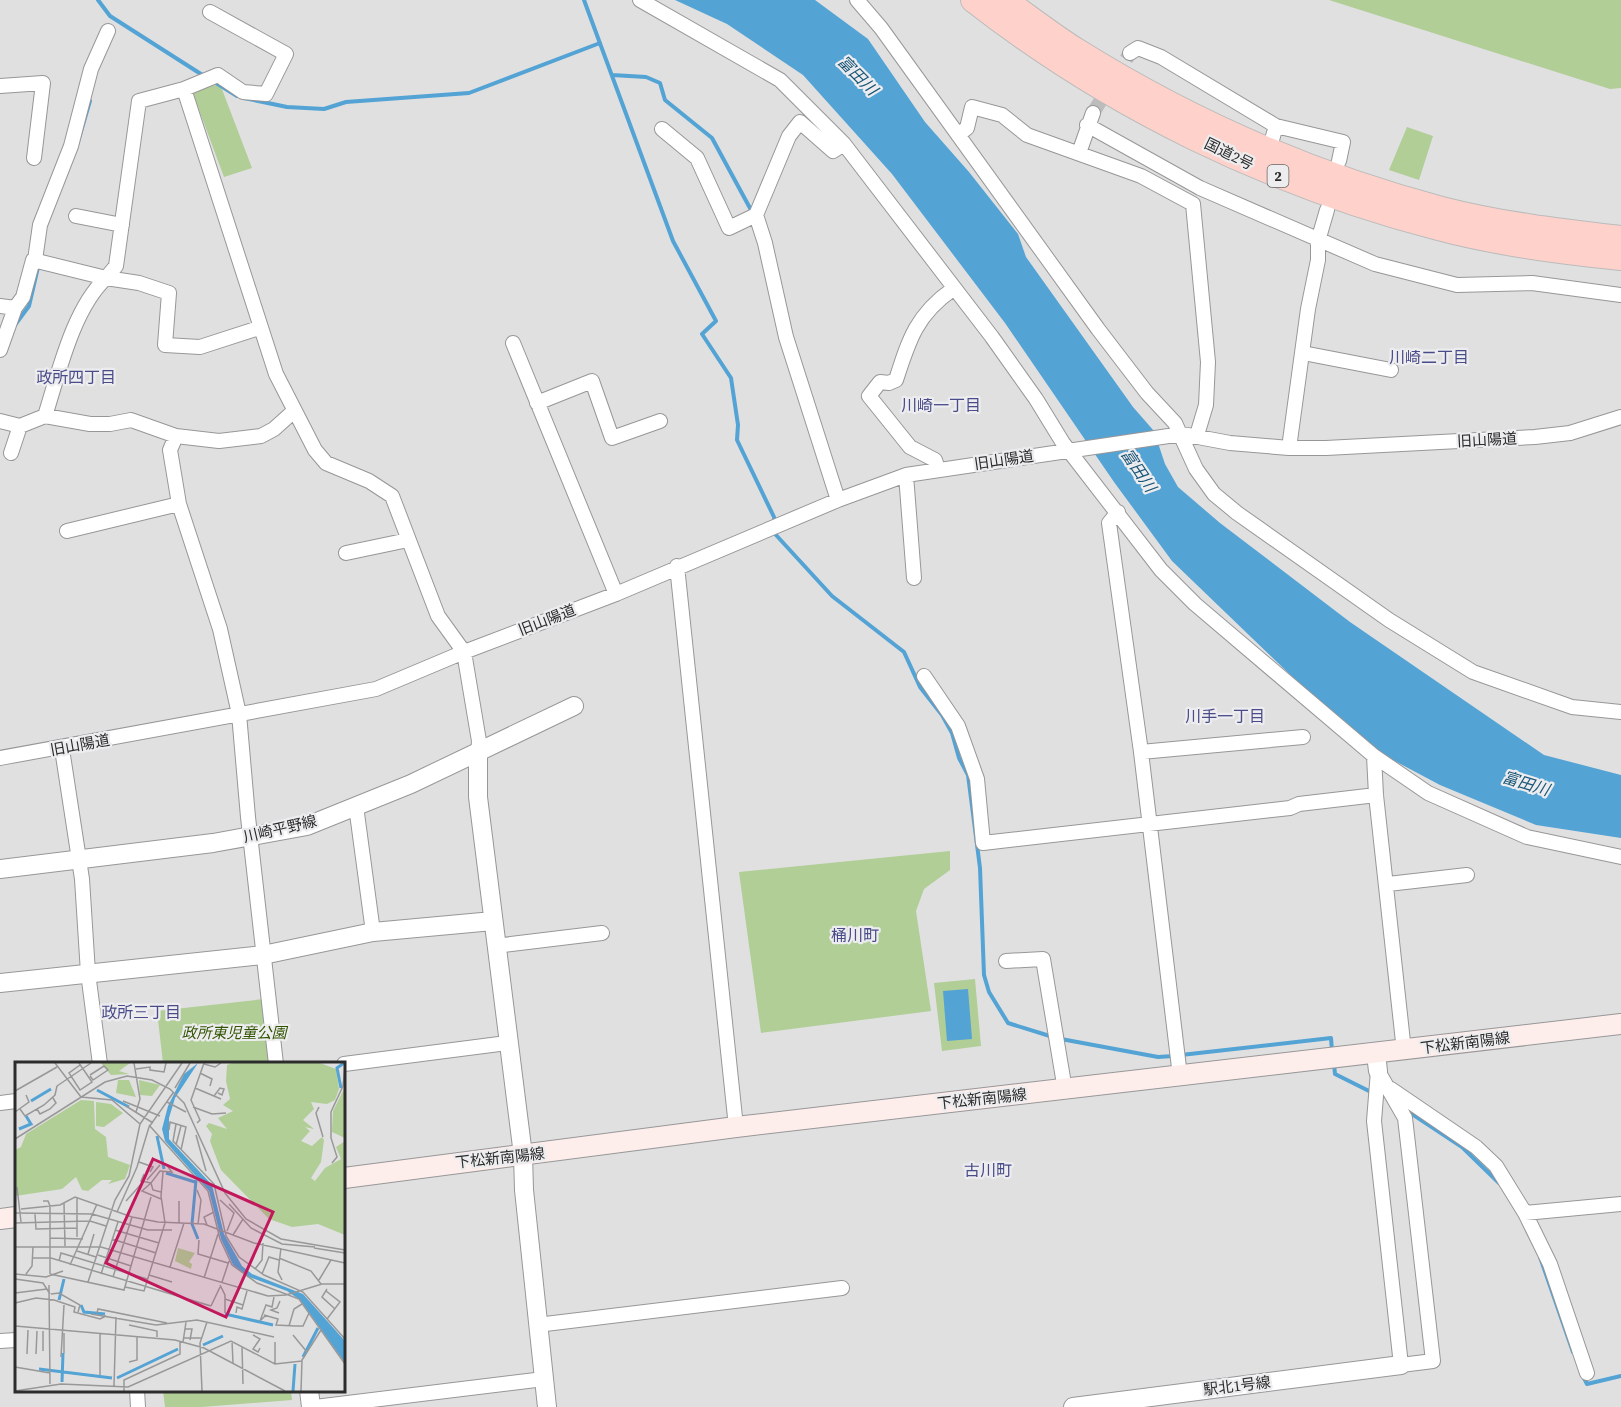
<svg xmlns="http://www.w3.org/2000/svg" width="1621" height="1407" font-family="'Source Serif 4','Noto Sans JP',serif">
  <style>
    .green { fill: #b0ce96 }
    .water { fill: #53a3d5 }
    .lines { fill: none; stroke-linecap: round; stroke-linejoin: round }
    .stream { stroke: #53a3d5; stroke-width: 4 }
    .minor-tunnel { stroke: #bcbcbd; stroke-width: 14; stroke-dasharray: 14 7; stroke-linecap: butt }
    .minor-casing { stroke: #979799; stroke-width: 16 }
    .tertiary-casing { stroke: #979799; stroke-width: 20 }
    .secondary-casing { stroke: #979799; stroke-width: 22 }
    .trunk-casing { stroke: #bbb; stroke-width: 26 }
    .minor { stroke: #fff; stroke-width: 14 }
    .tertiary { stroke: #fff; stroke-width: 18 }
    .secondary { stroke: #feeeeb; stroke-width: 20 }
    .trunk { stroke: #fed2ca; stroke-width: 24 }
    .labels { text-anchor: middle; stroke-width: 4.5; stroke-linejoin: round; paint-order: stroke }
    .shield { fill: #ededef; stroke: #666; stroke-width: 1.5 }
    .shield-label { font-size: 14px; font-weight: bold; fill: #2c2c2c }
    .street-label { font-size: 15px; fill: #2c2c2c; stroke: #ededef }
    .park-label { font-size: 15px; font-style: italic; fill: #325400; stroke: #ededef }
    .water-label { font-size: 16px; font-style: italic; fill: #195577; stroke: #ededef }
    .neighbourhood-label { font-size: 16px; fill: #4a4c89; stroke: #ededef }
    .inset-river { fill: none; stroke: #53a3d5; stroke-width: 3 }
    .inset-road { fill: none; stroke: #989899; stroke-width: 1.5 }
    .view { fill: #c2185b; fill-opacity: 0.15; stroke: #c2185b; stroke-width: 3 }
    .inset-edge { fill: none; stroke: #2c2c2c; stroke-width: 3 }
  </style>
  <rect width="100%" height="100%" fill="#e0e0e1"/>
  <path class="green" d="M1329 0H1621V88L1610 89Z
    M220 84 252 168 224 177 192 91Z
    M1407 127 1433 136 1419 180 1389 170Z
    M950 851V870L924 889 916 911 931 1011 761 1033 739 872Z
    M975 979 981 1046 942 1051 934 983Z
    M264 999 272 1063H163L157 1011Z
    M163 1391H291L292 1400 202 1407H165Z"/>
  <path class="water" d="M675 0H815L868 39 925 122 969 172 1018 234 1026 257 1133 407 1154 431 1165 464 1178 487 1220 523 1350 622 1544 755 1621 775V838L1536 825 1440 785 1361 743 1172 561 1114 482 1005 323 892 174 803 75 727 24Z
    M968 989 972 1039 947 1041 943 991Z"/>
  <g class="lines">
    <path class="stream" d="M98 0 110 16 204 76
      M584 0 673 241 716 321 702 334 731 378 738 425 737 440 774 517 776 535 832 596 904 652 920 687 942 715 952 733 959 758 968 775 980 868 984 975 989 992 1008 1023 1053 1037
      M612 75 646 77 660 83 665 100 712 138 751 210
      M213 81 237 96
      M244 98 287 107 324 109 346 102 469 93 600 43
      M77 145 90 101
      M15 325 29 306 39 263
      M1061 1039 1158 1057 1174 1056
      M1181 1055 1331 1038 1332 1051
      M1334 1064 1335 1074 1373 1093
      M1406 1110 1462 1147 1499 1183
      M1540 1257 1573 1352
      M1583 1376 1587 1384 1621 1376"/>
    <path class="minor-tunnel" d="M1093 113 1130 53"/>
    <g class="minor-casing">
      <path id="minor" d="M640 0 780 80 844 144 992 337 1036 399 1063 443 1161 570 1195 604 1374 756 1428 793 1527 837 1621 857
        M857 0 881 28 1098 329 1147 393 1175 423 1196 469 1214 494 1237 513 1389 620 1473 672 1572 707 1621 712
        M1130 53 1138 48 1161 57 1276 126
        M0 86 43 83 34 158
        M184 89 276 374 315 450 326 463 369 481 392 496 438 616 464 652 479 741 478 753
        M1087 125 1200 188 1375 264 1457 285 1532 283 1621 295
        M662 129 697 158 729 228 756 215
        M958 135 967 128 972 107 1002 115 1027 135 1141 176 1193 204 1208 362 1206 405 1197 435
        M1269 150 1276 126 1343 142 1339 161
        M1079 153 1093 113
        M76 216 122 225
        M35 260 40 225 71 146 91 69 108 31
        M0 306 15 308 23 297 33 260 106 278 116 266 139 101 184 89 218 75 243 92 266 94 286 54 210 12
        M259 328 200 347 165 345 169 293 139 283 106 278C73 309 59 372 45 416L90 424H110L131 420 176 436 219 441 261 436 274 429 294 411
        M513 343 616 594
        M0 350 15 308
        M1303 353 1391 370
        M537 403 592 381 612 438 660 421
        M0 421 20 426 45 416
        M176 436 170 450 179 504 220 629 239 714 248 817 276 1064
        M1289 448 1308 309 1318 260V241L1327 210
        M11 453 20 426
        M938 469 935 460 910 447 869 396 880 382 889 383 896 380C909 339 917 314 953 289
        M906 475 914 578
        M838 500 786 337 765 243 756 215 789 136 800 122 833 151 844 144
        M1118 512 1109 523 1141 752 1180 1076
        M67 531 179 504
        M346 553 408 540
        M677 566 736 1127
        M924 676 958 726 977 779 983 843 1290 808 1299 804 1376 795
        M62 749 82 879 88 973 100 1064
        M1141 752 1303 737
        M1374 756 1376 795 1404 1051
        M0 758 376 689 464 652 616 594 838 500 906 475 1182 434 1230 443 1289 448H1326L1535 437 1570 433 1621 417
        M356 806 373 932
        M1388 884 1467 875
        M495 946 602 933
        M1006 961 1043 959 1065 1090
        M344 1064 507 1043
        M1378 1071 1405 1118 1433 1361 1401 1365 1374 1121Z
        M1391 1089 1476 1147 1496 1166 1525 1213 1550 1264 1587 1373
        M0 1103 16 1101
        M1525 1213 1621 1204
        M537 1325 842 1288
        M0 1341 16 1340
        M137 1390 138 1407
        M315 1407 544 1379"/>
    </g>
    <g class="tertiary-casing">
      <path id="tertiary" d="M478 753V797L523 1155 524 1190 547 1407
        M0 869 213 843 307 826 411 784 574 706
        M0 983 263 955 373 932 493 921
        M1376 1054 1378 1071
        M309 1390 311 1407
        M1073 1407 1401 1365"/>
    </g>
    <g class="secondary-casing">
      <path id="secondary" d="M344 1178 736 1127 1621 1024
        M0 1219 16 1217"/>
    </g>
    <g class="trunk-casing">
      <path id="trunk" d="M973 0C1110 107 1269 184 1438 228 1497 244 1560 252 1621 258
        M1005 0C1029 17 1052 35 1076 50 1188 120 1313 175 1442 209 1500 224 1561 231 1621 238"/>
    </g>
    <use href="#minor" class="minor"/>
    <use href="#tertiary" class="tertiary"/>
    <use href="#secondary" class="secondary"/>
    <use href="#trunk" class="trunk"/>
  </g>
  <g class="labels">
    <rect class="shield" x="1267.5" y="165" width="21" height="22" rx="4.5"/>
    <g class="shield-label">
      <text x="1278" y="181">2</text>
    </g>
    <g class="street-label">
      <text transform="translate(1229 154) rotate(26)" y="5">国道2号</text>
      <text transform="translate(1487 440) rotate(-3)" y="5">旧山陽道</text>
      <text transform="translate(1004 460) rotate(-8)" y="5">旧山陽道</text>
      <text transform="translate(547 620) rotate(-21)" y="5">旧山陽道</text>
      <text transform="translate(80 745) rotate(-10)" y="5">旧山陽道</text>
      <text transform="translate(280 829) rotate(-13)" y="5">川崎平野線</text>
      <text transform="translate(1465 1043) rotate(-7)" y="5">下松新南陽線</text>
      <text transform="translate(982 1099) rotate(-6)" y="5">下松新南陽線</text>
      <text transform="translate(500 1158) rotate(-6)" y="5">下松新南陽線</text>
      <text transform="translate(1237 1386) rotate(-7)" y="5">駅北1号線</text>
    </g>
    <g class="park-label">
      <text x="234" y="1038">政所東児童公園</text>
    </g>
    <g class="water-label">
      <text transform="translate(858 75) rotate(45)" y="6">富田川</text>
      <text transform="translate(1139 470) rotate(56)" y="6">富田川</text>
      <text transform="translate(1526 783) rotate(17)" y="6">富田川</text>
    </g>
    <g class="neighbourhood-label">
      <text x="1429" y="363">川崎二丁目</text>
      <text x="76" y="383">政所四丁目</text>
      <text x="941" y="411">川崎一丁目</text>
      <text x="1225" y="722">川手一丁目</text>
      <text x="855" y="941">桶川町</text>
      <text x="141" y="1018">政所三丁目</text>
      <text x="988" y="1176">古川町</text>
    </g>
  </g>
  <g transform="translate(15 1062)">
    <rect width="330" height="330" fill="#e0e0e1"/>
    <path d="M86 1H115L104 9 114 12 96 13ZM217 1H305L321 7 324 27 320 38 312 42 296 40 299 47 288 58 299 67 290 65 295 69 286 79 297 84 307 75 309 78 306 100 296 116 300 119 310 106 326 97 321 85 330 79V173L303 162 277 165 254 157 206 108 195 79 197 72 191 64 194 61 212 67 203 56 218 49 208 43 215 37 211 19 212 3ZM103 18H114L121 35 101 31ZM124 18 145 23 137 34 125 33ZM330 25V76L317 70 318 49ZM66 38 79 39 80 67 91 75 93 95 115 103 110 117 93 122 97 118H87L73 129 67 128 61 115 47 127 0 134V88L6 85 11 72ZM81 40 96 42 108 51 89 65 81 64ZM163 186 180 191 174 200 177 202 176 207 160 199Z" fill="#b0ce96"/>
    <path d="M183 1 160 36 154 56V77L197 123 209 172 227 204 237 212 288 232 330 279V301L285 238 272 229 234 215 218 203 206 177 194 129 150 79 147 67 153 44 169 12Z" fill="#53a3d5"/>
    <path class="inset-river" d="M326 26 322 6 329 1M82 28 114 45M16 39 36 27M4 67 16 62 11 54M142 74 149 107M151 111 180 120M181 118 177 162 183 177M44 238 49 217M66 243 69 250 90 252M210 252 258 263M188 283 208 274M288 295 303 266M24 307 97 316M102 316 163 287M47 320 48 291M278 329 280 302"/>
    <path class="inset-road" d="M40 1 66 35M64 1 77 20 65 28 54 11 65 3M119 1 125 37 121 50M189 2 200 5 206 1M121 7 135 5V8L149 10 151 1M185 11 197 17 195 24M75 13 89 4 93 8 78 18 75 14M42 24 76 1M160 26 175 1M180 26 206 37M0 29 42 5M199 34 205 26 209 27 207 33 203 31M66 35 97 38 125 62M108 39 145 54M152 40 171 50M111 44 138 61M178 45 197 52 211 51M304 45 301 51 308 75M5 47 10 54 29 43 40 33 42 24M22 47 25 52 35 47 41 41 38 36M0 50 14 40 11 33M182 61 185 58 176 38 189 1M161 62 158 79 199 122 211 174 224 195 249 213 288 230 330 277M134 63 193 129 205 177 217 203 242 221 284 237 330 302M154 68 155 60 171 65 166 88M181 73 191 109M0 77 90 20 112 14 137 18 155 27 169 41 210 131 231 157 266 177 330 188M161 83 166 64M124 100 138 105 135 110M317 101 322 95 316 76V50L328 24 330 5M129 112 126 119 136 121 145 109 157 110 153 105M132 118 145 103M2 125 6 160M182 128 186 138 183 162M146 137 127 129 136 121 138 128 146 130M205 138 219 151 212 169M28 139H33L35 144V212M111 139 128 120M49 141 50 184M214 142 236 166 267 182 300 185M6 147 45 143 60 135 117 155 143 160 189 162 239 181 330 201M102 150 122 105 134 65 158 31M0 151 77 152 133 168H157M20 152 21 167 62 166M0 161 75 159 91 164M164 161V139M192 163 189 155 199 150M100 168 144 181M218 173 228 157M62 175V136M35 176 68 177M97 177 141 191M184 178 183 192 213 201M0 185H86L253 234 271 233 307 222H330M266 186 263 210 267 218M299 186 330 191M62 189 81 195M73 192 79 172M83 193 116 204M17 196H36L196 244M264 196 296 209 306 222M44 199 46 191 132 217M55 203 82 142M155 205 169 161M240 207 247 198 248 181M0 212 31 215 48 209M11 212 17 204 18 185M35 212 109 228 136 135M86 212 103 160M247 212 254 195 264 198M134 213 157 220M98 215 117 155M189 216 203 172M0 217 28 221 35 232M304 218 316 198M73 220 100 138 114 114 125 62 167 1M207 220 214 199M34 223 35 322M205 223 210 233V251M110 225 129 229 150 161 146 134 148 110M312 227 307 235 320 247M311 229 325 240 312 257M0 231 32 227M36 232 44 231 65 243 63 250M210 237 228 243M0 241 21 236 39 238 60 245 59 250 85 257 91 254M196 244 205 225M82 251 83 247 152 261M221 251 222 245 227 247 232 229M264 251 256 248 262 246 265 239M76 252 141 263 182 258 259 275M249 253 263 257 261 263 280 264H288L294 251M251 253 245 259 251 243 257 245 259 235M114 263 142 269V275M0 264 160 278 189 286 270 329M274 264 279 247 287 242M170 267H177L175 278M238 273 245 277 238 287 243 290 245 286M278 273 292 290M168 276H187M217 279 218 301M168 280 171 260M227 285 228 322M28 289V269M49 291V271M12 292 13 268M21 292 22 269M46 295 49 243M114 300 122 298V275M260 302V280M0 305 35 311M85 313V272M99 324 101 255M0 329 46 322 113 325 216 279 260 302 287 299M109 329V318L165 292V279M187 329 185 281 192 260M286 329 287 298 306 268"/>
    <path class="view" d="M138 97 258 150 211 255 91 201Z"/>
    <rect width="330" height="330" class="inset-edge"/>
  </g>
</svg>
